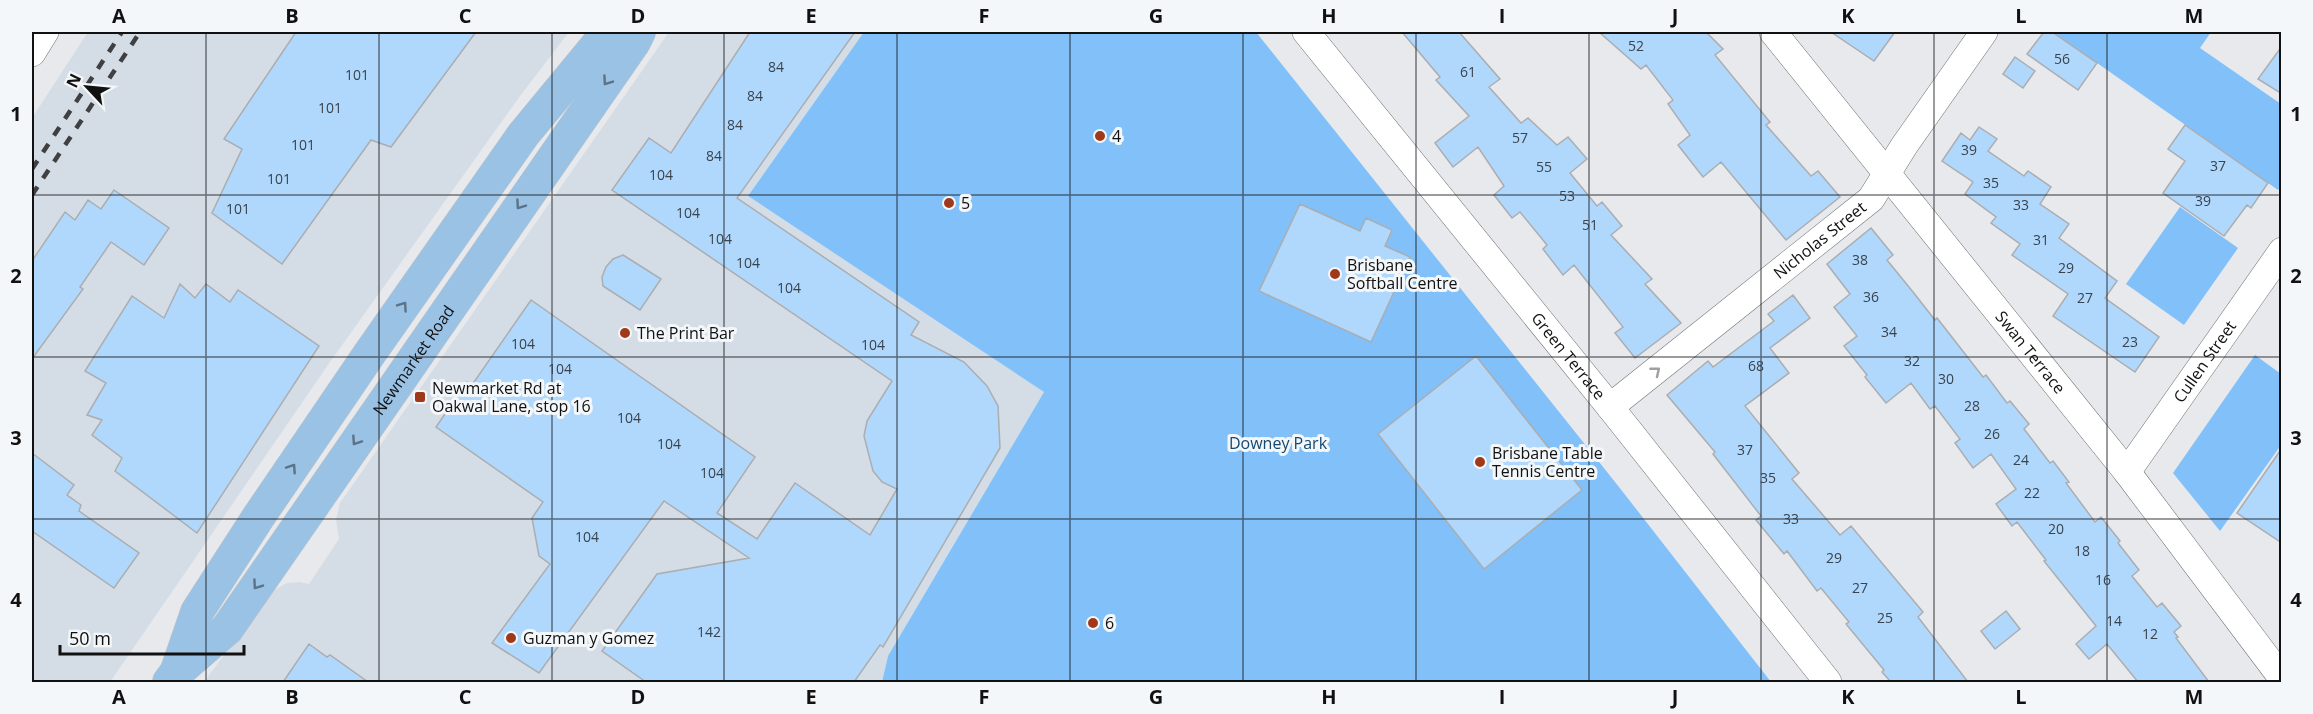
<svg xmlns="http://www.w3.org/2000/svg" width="2313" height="714" font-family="'Open Sans',sans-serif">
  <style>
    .built { fill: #d4dde5 }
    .green { fill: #81c0f8 }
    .building { fill: #b0d8fd; stroke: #abadb0; stroke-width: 1.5 }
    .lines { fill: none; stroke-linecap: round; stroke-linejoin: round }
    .minor-casing { stroke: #707274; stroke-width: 28 }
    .major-casing { stroke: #c6c6c6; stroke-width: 34 }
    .minor { stroke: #fff; stroke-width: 27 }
    .major { stroke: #9ac2e5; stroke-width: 33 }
    .rail { stroke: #404042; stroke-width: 4.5; stroke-dasharray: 10 10; stroke-linecap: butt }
    .oneway { stroke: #5c7286 }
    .oneway2 { stroke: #a0a0a0 }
    .grid { fill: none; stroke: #111112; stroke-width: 1.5; stroke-opacity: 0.55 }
    .poi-dot { fill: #a0391a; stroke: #f4f7f9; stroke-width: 2 }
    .labels { text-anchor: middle; stroke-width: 6; stroke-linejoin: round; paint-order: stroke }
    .number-label { font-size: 14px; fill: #39434d }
    .poi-label { font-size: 16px; fill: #111112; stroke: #f4f7f9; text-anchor: start }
    .street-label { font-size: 16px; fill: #111112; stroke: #f4f7f9 }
    .park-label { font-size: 16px; fill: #16486f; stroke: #f4f7f9 }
    .neatline { fill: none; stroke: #111112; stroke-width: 2 }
    .grid-label { font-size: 20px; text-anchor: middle; font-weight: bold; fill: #111112 }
  </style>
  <rect width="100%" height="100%" fill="#e7e9ec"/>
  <path class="built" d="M88 32H569L520 96 330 362 110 682H32V118Z
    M669 32H864L748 196 1044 392 888 656 882 682H204L271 592 287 583 300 582 309 584 339 539 336 520 340 503Z"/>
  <path class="green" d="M864 32H1256L1619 487 1771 682H882L888 656 1044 392 748 196Z
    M2053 32H2211L2200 48 2281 104V186L2278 190Z
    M2180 207 2238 248 2184 325 2126 284Z
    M2255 355 2281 374V445L2220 531 2173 473Z"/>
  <path class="building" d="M296 32H476L391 147 371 140 282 264 212 213 242 149 224 139Z
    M750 32H855L737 198 919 322 911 335 964 362 987 386 998 406 1000 448 883 647 880 645 854 682H646L602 651 657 574 749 558 664 501 539 673 492 643 550 564 539 556 532 518 543 502 436 427 467 382 472 385 531 300 755 457 717 513 757 539 795 483 870 535 897 489 882 482 873 471 864 436 867 421 892 381 612 190 649 138 671 153Z
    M1402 32H1459L1500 79 1489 87 1521 123 1528 118 1557 145 1568 137 1587 159 1570 173 1597 206 1602 202 1622 226 1611 235 1652 279 1645 284 1681 323 1635 358 1615 333 1623 327 1574 265 1563 275 1543 249 1547 245 1520 212 1512 218 1494 195 1504 186 1478 147 1453 167 1435 143 1469 116 1436 80 1440 77Z
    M1599 32H1706L1723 49 1715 55 1770 122 1766 125 1811 176 1818 171 1840 197 1786 240 1721 162 1703 177 1678 145 1690 135 1668 104 1673 100 1646 65 1641 69Z
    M1831 32H1895L1874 61Z
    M2044 32H2052L2097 63 2078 90 2027 54Z
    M2282 46V94L2258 79Z
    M2015 57 2035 71 2023 88 2003 74Z
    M2185 125 2268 183 2251 208 2247 205 2224 236 2163 193 2185 161 2168 149Z
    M1979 127 1997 139 1988 151 2024 176 2028 171 2051 187 2040 204 2069 224 2059 238 2117 281 2105 298 2159 337 2135 372 2053 316 2068 294 2012 255 2020 244 1991 223 1996 217 1965 194 1973 182 1942 161 1961 133 1970 140Z
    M114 190 169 228 144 265 111 242 80 287 83 289 32 359V261L65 212 75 220 88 200 101 209Z
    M1300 204 1360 231 1366 218 1392 230 1385 246 1410 257 1371 342 1259 291Z
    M1871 228 1893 255 1887 260 1913 292 1935 320 1937 318 1983 377 1986 375 2007 403 2010 401 2029 424 2024 429 2050 463 2053 461 2069 482 2066 483 2095 522 2101 517 2120 541 2118 543 2139 570 2132 576 2157 607 2162 603 2181 626 2174 632 2178 637 2176 638 2209 682H2138L2107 644 2089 659 2076 644 2096 626 2044 561 2046 560 2017 522 2012 526 1996 504 2016 489 1991 454 1973 468 1955 443 1960 439 1935 406 1930 409 1911 383 1886 403 1865 377 1867 375 1844 346 1857 336 1834 307 1850 294 1827 264Z
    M623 255 661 279 640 310 603 286 602 277 606 267 613 259Z
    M180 284 195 298 206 284 230 302 238 290 319 346 197 533 115 471 122 458 92 435 102 420 87 415 106 383 85 371 132 296 164 318Z
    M1793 295 1810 318 1770 348 1789 373 1745 406 1799 473 1792 479 1840 535 1851 526 1923 612 1918 617 1968 682H1891L1882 672 1884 670 1846 624 1849 622 1821 588 1817 591 1787 551 1784 554 1756 520 1761 516 1713 454 1715 452 1667 395 1708 361 1713 367 1774 321 1768 314Z
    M1476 356 1582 490 1484 569 1378 434Z
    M2282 448V543L2237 513Z
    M32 453 74 485 67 495 81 505 79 511 139 553 114 588 32 531Z
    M2006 611 2020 629 1995 649 1981 631Z
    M309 644 327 657 330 655 368 682H283Z"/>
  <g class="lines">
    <g class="minor-casing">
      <g id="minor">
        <path id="s1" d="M1306 32 1610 407 1828 682"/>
        <path id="s2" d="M1773 32 2127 472 2282 678"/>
        <path d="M32 53 45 32"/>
        <path id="s3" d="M1610 407 1871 199 1904 146 1984 32"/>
        <path id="s4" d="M2127 472 2282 251"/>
      </g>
    </g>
    <g class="major-casing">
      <g id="major">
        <path d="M176 673 197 612 259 516 370 353 523 135 608 32"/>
        <path id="s5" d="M169 682 175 674 227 629 634 42 639 32"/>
      </g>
    </g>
    <use href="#minor" class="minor"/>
    <use href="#major" class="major"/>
    <path class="rail" d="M32 169 122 32
      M32 195 140 32"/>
  </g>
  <defs><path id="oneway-chevron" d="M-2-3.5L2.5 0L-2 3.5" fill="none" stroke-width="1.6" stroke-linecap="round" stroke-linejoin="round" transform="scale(1.5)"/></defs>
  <g class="oneway">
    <use href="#oneway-chevron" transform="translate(607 81) rotate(125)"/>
    <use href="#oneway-chevron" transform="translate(520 205) rotate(125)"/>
    <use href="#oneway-chevron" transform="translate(403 306) rotate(-55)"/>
    <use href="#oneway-chevron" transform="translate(356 441) rotate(124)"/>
    <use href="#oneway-chevron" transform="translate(292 468) rotate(-56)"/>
    <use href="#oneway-chevron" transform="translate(257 585) rotate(125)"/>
  </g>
  <use class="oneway2" href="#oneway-chevron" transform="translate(1656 371) rotate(-39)"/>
  <path class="grid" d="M206 32V682M379 32V682M552 32V682M724 32V682M897 32V682M1070 32V682M1243 32V682M1416 32V682M1589 32V682M1761 32V682M1934 32V682M2107 32V682M32 195H2282M32 357H2282M32 519H2282"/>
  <g class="poi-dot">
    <circle cx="1100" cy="136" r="6"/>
    <circle cx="949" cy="203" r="6"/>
    <circle cx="1335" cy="274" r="6"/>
    <circle cx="625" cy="333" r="6"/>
    <rect x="414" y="391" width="12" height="12" rx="3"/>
    <circle cx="1480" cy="462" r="6"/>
    <circle cx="1093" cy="623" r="6"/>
    <circle cx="511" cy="638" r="6"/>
  </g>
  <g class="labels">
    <g class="number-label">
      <text x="1636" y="51">52</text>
      <text x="2062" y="64">56</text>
      <text x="776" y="72">84</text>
      <text x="1468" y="77">61</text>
      <text x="357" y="80">101</text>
      <text x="755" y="101">84</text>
      <text x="330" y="113">101</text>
      <text x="735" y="130">84</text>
      <text x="1520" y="143">57</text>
      <text x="303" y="150">101</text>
      <text x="1969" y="155">39</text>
      <text x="714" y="161">84</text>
      <text x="2218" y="171">37</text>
      <text x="1544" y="172">55</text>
      <text x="661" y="180">104</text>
      <text x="279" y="184">101</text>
      <text x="1991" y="188">35</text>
      <text x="1567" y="201">53</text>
      <text x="2203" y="206">39</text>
      <text x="2021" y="210">33</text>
      <text x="238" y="214">101</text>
      <text x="688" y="218">104</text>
      <text x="1590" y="230">51</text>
      <text x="720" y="244">104</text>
      <text x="2041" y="245">31</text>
      <text x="1860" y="265">38</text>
      <text x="748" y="268">104</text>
      <text x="2066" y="273">29</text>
      <text x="789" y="293">104</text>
      <text x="1871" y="302">36</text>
      <text x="2085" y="303">27</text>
      <text x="1889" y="337">34</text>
      <text x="2130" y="347">23</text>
      <text x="523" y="349">104</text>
      <text x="873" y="350">104</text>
      <text x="1912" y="366">32</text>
      <text x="1756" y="371">68</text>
      <text x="560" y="374">104</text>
      <text x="1946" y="384">30</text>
      <text x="1972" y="411">28</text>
      <text x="629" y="423">104</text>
      <text x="1992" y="439">26</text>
      <text x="669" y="449">104</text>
      <text x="1745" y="455">37</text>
      <text x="2021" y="465">24</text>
      <text x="712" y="478">104</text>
      <text x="1768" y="483">35</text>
      <text x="2032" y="498">22</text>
      <text x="1791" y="524">33</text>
      <text x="2056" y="534">20</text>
      <text x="587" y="542">104</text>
      <text x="2082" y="556">18</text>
      <text x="1834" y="563">29</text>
      <text x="2103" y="585">16</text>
      <text x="1860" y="593">27</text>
      <text x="1885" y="623">25</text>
      <text x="2114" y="626">14</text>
      <text x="709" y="637">142</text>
      <text x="2150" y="639">12</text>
    </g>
    <g class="poi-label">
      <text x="1112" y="142">4</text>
      <text x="961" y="209">5</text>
      <text x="1347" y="271">Brisbane<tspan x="1347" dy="18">Softball Centre</tspan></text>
      <text x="637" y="339">The Print Bar</text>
      <text x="432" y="394">Newmarket Rd at<tspan x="432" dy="18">Oakwal Lane, stop 16</tspan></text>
      <text x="1492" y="459">Brisbane Table<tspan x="1492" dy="18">Tennis Centre</tspan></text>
      <text x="1105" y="629">6</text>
      <text x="523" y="644">Guzman y Gomez</text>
    </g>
    <g class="street-label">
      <text dy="6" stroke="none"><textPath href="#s3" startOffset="268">Nicholas Street</textPath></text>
      <text dy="6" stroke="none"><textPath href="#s2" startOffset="411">Swan Terrace</textPath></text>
      <text dy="6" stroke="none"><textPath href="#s1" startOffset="417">Green Terrace</textPath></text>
      <text dy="6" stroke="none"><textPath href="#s5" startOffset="406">Newmarket Road</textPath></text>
      <text dy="6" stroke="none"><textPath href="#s4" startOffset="135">Cullen Street</textPath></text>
    </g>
    <g class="park-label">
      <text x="1278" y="449">Downey Park</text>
    </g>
  </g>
  <rect width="2313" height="714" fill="none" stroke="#f4f7f9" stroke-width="66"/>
  <g transform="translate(87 87) rotate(296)" stroke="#f4f7f9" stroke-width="4.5" paint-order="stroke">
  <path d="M0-4.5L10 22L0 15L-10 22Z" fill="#111112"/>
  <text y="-9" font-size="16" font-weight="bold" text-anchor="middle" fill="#111112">N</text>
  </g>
  <path d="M60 645v9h184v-9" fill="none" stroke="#111112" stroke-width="3"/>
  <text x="69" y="645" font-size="18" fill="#111112" stroke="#f4f7f9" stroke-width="4.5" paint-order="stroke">50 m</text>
  <rect x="33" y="33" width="2247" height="648" class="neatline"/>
  <g class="grid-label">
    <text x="119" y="23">A</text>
    <text x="292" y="23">B</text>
    <text x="465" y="23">C</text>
    <text x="638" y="23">D</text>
    <text x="811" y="23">E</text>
    <text x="984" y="23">F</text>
    <text x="1156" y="23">G</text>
    <text x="1329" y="23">H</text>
    <text x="1502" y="23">I</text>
    <text x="1675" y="23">J</text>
    <text x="1848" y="23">K</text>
    <text x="2021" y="23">L</text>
    <text x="2194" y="23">M</text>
    <text x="16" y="121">1</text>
    <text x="2296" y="121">1</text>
    <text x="16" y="283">2</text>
    <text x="2296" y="283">2</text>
    <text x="16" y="445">3</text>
    <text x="2296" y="445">3</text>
    <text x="16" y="607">4</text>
    <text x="2296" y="607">4</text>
    <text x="119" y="704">A</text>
    <text x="292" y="704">B</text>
    <text x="465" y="704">C</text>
    <text x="638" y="704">D</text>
    <text x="811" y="704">E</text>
    <text x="984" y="704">F</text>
    <text x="1156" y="704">G</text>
    <text x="1329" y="704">H</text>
    <text x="1502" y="704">I</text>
    <text x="1675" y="704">J</text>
    <text x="1848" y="704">K</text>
    <text x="2021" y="704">L</text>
    <text x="2194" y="704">M</text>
  </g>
</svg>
